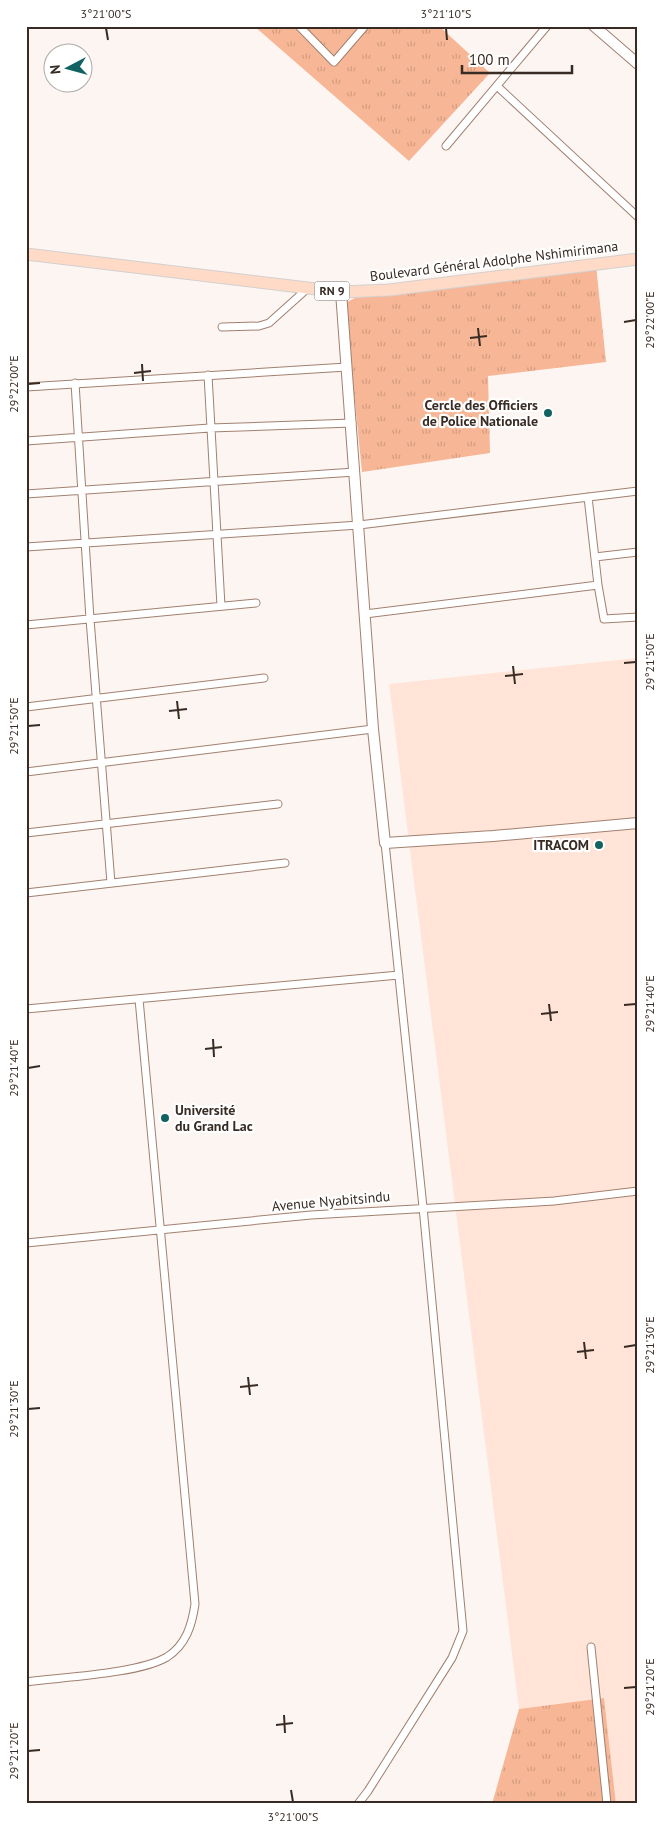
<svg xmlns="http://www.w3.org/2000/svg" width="664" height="1830" font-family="'PT Sans',sans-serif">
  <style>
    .built { fill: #ffe4d7 }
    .grass { fill: url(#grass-tufts) }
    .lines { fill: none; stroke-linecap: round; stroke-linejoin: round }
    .street-casing { stroke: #a18070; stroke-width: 9 }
    .secondary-casing { stroke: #a18070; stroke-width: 12 }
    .primary-casing { stroke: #d3d0cf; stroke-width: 13 }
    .street { stroke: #fff; stroke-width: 7 }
    .secondary { stroke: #fff; stroke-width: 10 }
    .primary { stroke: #fedac7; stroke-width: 11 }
    .ticks { fill: none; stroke: #382b24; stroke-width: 2 }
    .poi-dot { fill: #116261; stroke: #fff; stroke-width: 2 }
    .labels { text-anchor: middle; stroke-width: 4.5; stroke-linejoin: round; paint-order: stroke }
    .shield { fill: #fff; stroke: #746b66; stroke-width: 1 }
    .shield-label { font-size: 12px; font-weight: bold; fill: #382b24 }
    .street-label { font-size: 14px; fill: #382b24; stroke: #fff }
    .poi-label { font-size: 14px; font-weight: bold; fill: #382b24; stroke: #fff; text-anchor: end }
    .neatline { fill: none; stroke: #382b24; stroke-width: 2 }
    .ticks-label { font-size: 12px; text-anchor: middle; fill: #382b24 }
  </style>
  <defs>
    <pattern id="grass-tufts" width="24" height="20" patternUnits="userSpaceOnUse" patternTransform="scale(1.25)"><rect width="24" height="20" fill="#f7b695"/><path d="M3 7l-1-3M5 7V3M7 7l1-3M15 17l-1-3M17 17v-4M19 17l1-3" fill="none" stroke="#d49d80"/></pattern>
  </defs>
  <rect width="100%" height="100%" fill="#fdf5f1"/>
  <path class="built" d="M638 658V1804H616L604 1698 519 1709 389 684Z"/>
  <path class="grass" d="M254 26H439L490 73 409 161Z
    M596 265 606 362 488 376 490 453 362 472 345 303 355 298Z
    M604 1698 616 1804H492L519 1709Z"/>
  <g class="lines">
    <g class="street-casing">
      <path id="street" d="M299 26 334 62 365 26
        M498 87 638 217
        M446 146 547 26
        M222 327 259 326 269 323 308 288
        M208 375 221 606
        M75 383 90 619 111 883
        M26 387 347 367
        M26 441 210 428 352 423
        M26 494 355 472
        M588 497 598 585
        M26 547 359 525 638 491
        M595 557 638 552
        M365 614 598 585 604 619 638 617
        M26 625 256 603
        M26 707 264 678
        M26 772 373 729
        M26 833 278 804
        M26 893 285 863
        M26 1009 399 975
        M26 1243 311 1215 554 1201 638 1191
        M591 1647 607 1804
        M26 1682C62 1677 138 1674 167 1657 186 1645 192 1625 195 1604L139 999
        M358 1804 368 1791 452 1658 463 1631 423 1207 385 843"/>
    </g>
    <g class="secondary-casing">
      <path id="secondary" d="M594 26 638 64
        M341 292 373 729 385 843 493 836 638 823"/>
    </g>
    <g class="primary-casing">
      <path id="primary" d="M26 254 341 292 389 290 638 259"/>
    </g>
    <use href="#street" class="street"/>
    <use href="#secondary" class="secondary"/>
    <use href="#primary" class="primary"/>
  </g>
  <path class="ticks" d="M106 28 108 40M446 28 447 40M624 322 636 320M478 328 480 346M470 338 487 336M142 364 143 381M134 373 151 371M28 384 40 383M624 663 636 662M513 666 515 684M505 676 523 674M177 701 179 719M169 711 187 709M28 726 40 725M549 1004 551 1021M624 1005 636 1004M541 1014 558 1012M213 1039 214 1057M205 1049 222 1047M28 1068 40 1066M584 1342 586 1359M624 1347 636 1345M577 1352 594 1350M248 1377 250 1395M240 1387 258 1385M28 1409 40 1408M624 1688 636 1687M284 1715 285 1733M276 1725 293 1723M28 1751 40 1750M291 1790 293 1802"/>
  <g class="poi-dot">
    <circle cx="548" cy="413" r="5"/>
    <circle cx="599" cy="845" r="5"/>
    <circle cx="165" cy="1118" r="5"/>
  </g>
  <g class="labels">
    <rect class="shield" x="314.5" y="281.5" width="35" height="19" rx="4"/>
    <g class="shield-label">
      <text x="332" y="295">RN 9</text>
    </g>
    <g class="street-label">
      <text transform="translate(494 261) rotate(-7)" y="5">Boulevard Général Adolphe Nshimirimana</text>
      <text transform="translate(331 1201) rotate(-5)" y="5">Avenue Nyabitsindu</text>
    </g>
    <g class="poi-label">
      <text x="538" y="410">Cercle des Officiers<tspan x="538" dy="16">de Police Nationale</tspan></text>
      <text x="589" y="850">ITRACOM</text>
      <text x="175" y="1115" text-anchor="start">Université<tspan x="175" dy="16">du Grand Lac</tspan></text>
    </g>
  </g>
  <rect width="664" height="1830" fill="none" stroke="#ffffff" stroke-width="55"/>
  <g transform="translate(68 68) rotate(264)"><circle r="24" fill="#ffffff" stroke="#afaaa7"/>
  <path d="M0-4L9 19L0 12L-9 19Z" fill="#116261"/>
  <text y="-8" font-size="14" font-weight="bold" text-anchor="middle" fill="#382b24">N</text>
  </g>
  <path d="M462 65v8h110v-8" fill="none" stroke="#382b24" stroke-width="2.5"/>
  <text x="469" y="65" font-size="15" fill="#382b24" stroke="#ffffff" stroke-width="4" paint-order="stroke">100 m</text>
  <rect x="28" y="28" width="608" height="1774" class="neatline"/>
  <g class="ticks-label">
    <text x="106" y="18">3°21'00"S</text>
    <text x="446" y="18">3°21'10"S</text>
    <text transform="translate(650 320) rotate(-90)" y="4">29°22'00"E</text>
    <text transform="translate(14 384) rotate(-90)" y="4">29°22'00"E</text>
    <text transform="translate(650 662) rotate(-90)" y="4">29°21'50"E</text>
    <text transform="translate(14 726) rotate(-90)" y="4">29°21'50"E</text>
    <text transform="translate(650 1004) rotate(-90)" y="4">29°21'40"E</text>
    <text transform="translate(14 1068) rotate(-90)" y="4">29°21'40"E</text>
    <text transform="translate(650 1345) rotate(-90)" y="4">29°21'30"E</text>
    <text transform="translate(14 1409) rotate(-90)" y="4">29°21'30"E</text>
    <text transform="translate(650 1687) rotate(-90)" y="4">29°21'20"E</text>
    <text transform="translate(14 1751) rotate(-90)" y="4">29°21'20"E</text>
    <text x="293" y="1821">3°21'00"S</text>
  </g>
</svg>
